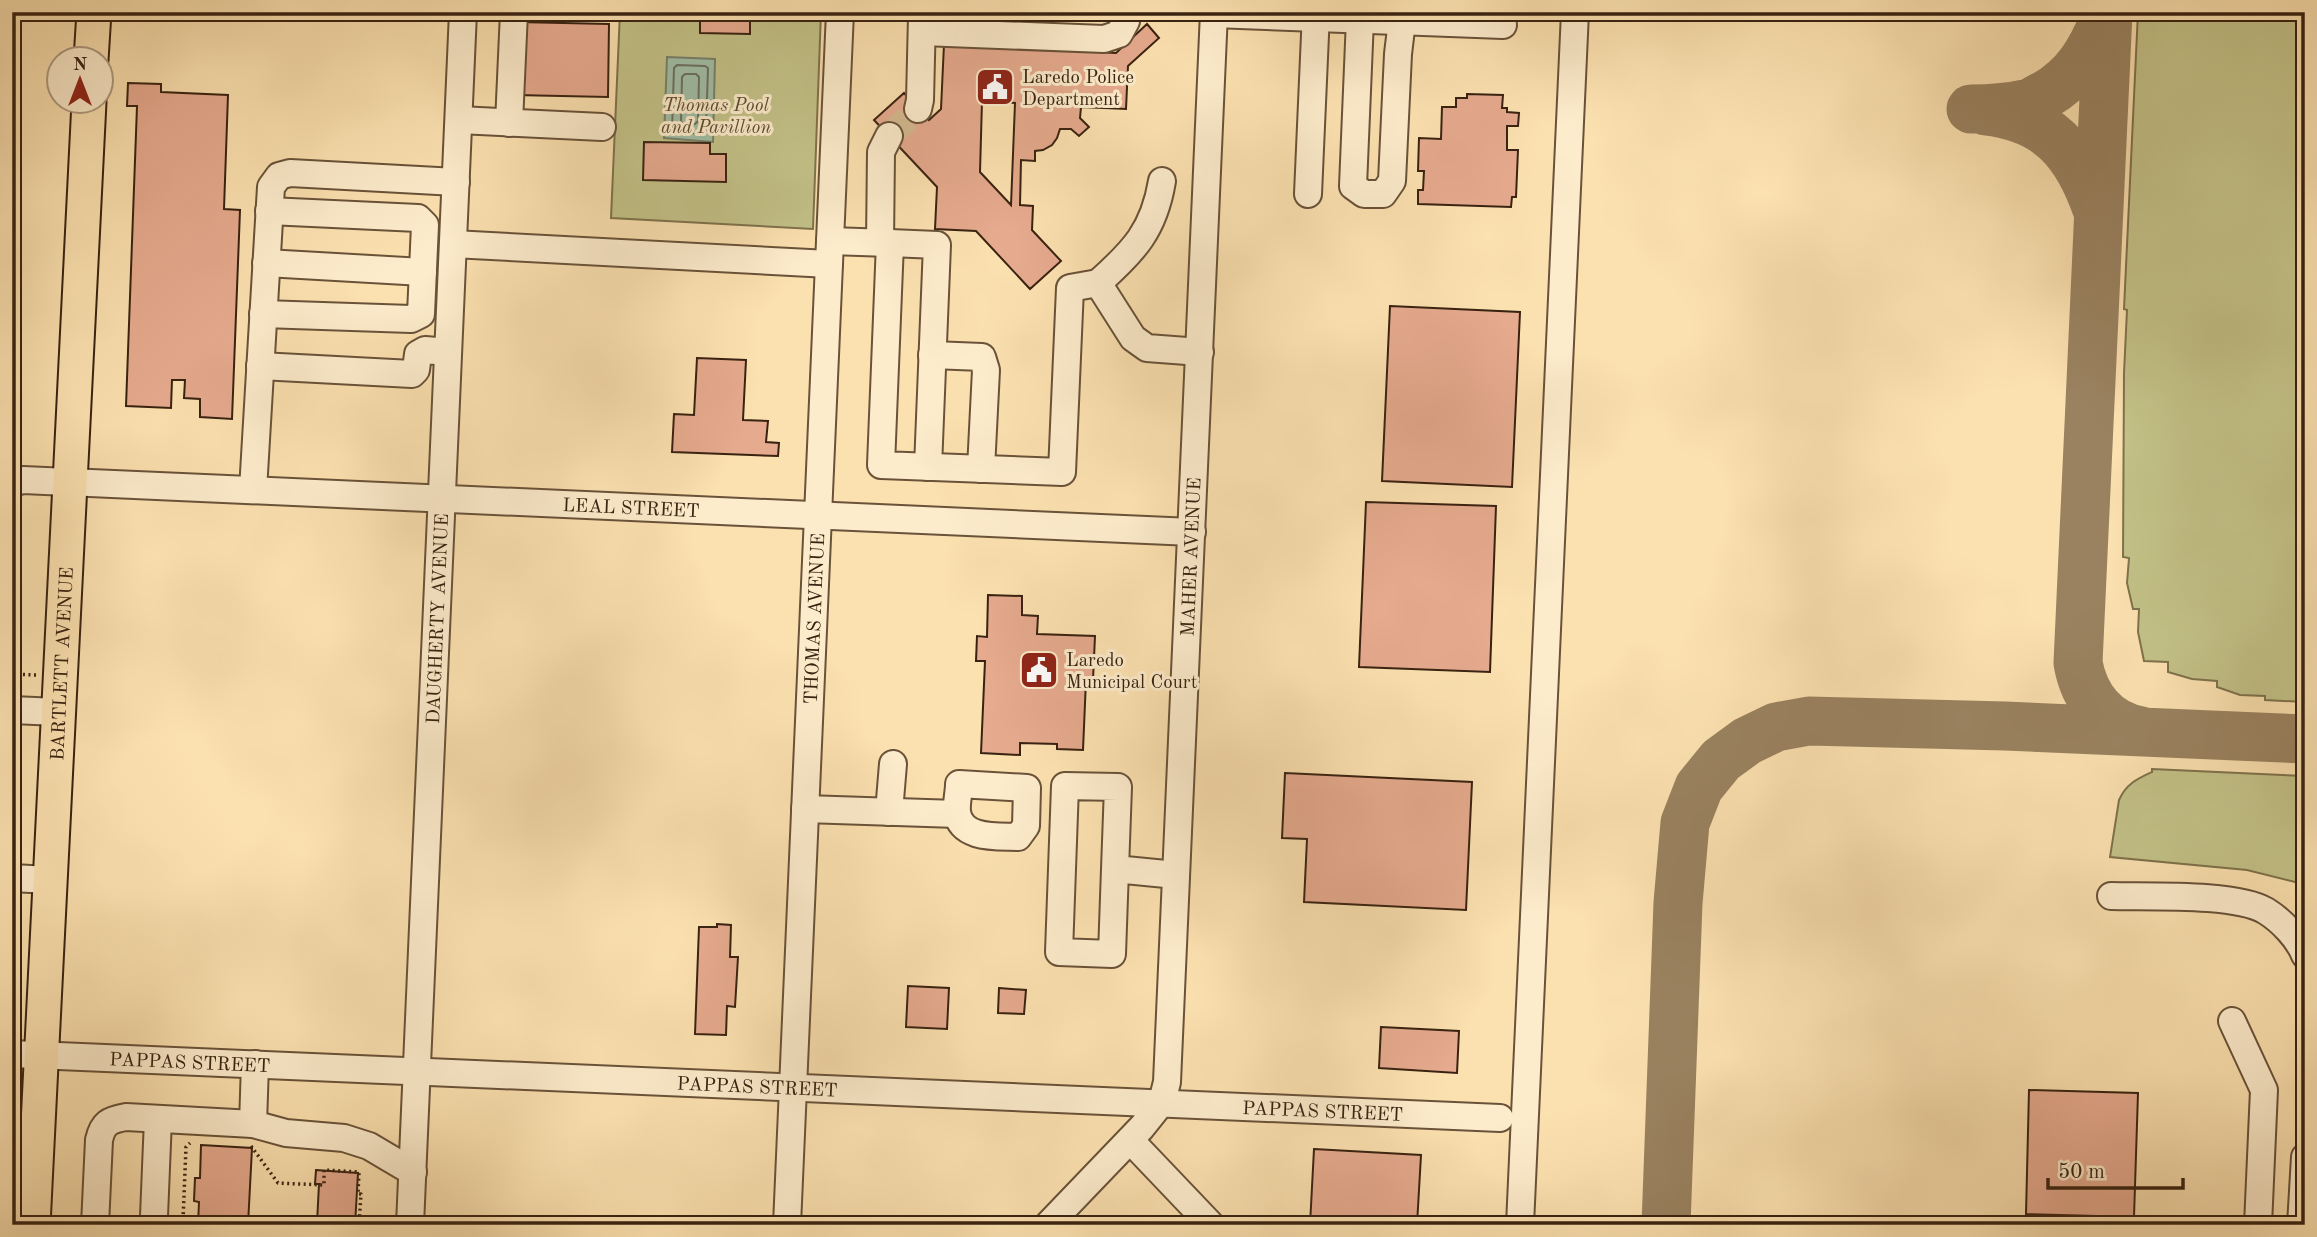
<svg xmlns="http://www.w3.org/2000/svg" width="2317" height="1237" font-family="'Old Standard TT',serif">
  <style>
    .green { fill: #c3c288; stroke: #7e724c; stroke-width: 2 }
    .water { fill: #a0bea6; stroke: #76806a; stroke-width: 2 }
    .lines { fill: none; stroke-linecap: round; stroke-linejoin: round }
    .shore { stroke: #6c705c; stroke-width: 2 }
    .taxiway { stroke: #9a8260; stroke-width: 49 }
    .building { fill: #e6aa8e; stroke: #382211; stroke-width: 2; fill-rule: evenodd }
    .minor-tunnel { stroke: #d5bb90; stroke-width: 26; stroke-dasharray: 26 13; stroke-linecap: butt }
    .minor-casing { stroke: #695239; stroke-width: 30 }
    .major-casing { stroke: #382211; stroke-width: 37 }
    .path { stroke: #382211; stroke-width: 3.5; stroke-dasharray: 2 3.5; stroke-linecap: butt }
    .minor { stroke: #fdeccc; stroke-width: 26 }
    .major { stroke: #fce1b0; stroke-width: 33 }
    .labels { text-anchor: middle; stroke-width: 6; stroke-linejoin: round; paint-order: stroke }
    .poi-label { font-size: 19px; fill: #382211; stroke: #fdeccc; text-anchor: start }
    .park-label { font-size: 19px; font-style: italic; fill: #5b4a2f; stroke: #fdeccc }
    .street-label { font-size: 19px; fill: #382211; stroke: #fdeccc }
  </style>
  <rect width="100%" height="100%" fill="#fce1b0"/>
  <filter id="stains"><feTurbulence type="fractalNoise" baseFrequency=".00286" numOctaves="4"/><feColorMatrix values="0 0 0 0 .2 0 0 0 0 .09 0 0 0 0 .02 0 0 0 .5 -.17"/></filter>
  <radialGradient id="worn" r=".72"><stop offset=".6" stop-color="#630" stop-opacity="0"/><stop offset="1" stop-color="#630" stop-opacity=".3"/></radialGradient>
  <path class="green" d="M620 12H821L813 229 611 218Z
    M2138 12H2305V702L2265 700V696L2240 695 2217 687V681L2192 679 2168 672V662L2144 661 2138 632 2139 609H2133L2127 583 2129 558 2123 557 2124 373 2127 310 2124 309Z
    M2152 769 2305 776V888L2299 883 2247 870 2110 857 2119 800C2126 784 2137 779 2152 772Z
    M12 1072 17 1075 21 1085 15 1225H12Z"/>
  <path class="water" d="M667 57 715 59 713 142 664 138Z"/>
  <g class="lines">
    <path class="shore" d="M677 65 705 66 708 68 706 130 704 134 675 132 672 130 674 68Z
      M685 74H696L699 77 698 121 695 124H683L681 121 682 77Z"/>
    <path class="taxiway" d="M2108 12 2078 663C2084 697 2105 725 2141 731
      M1971 109C1989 109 2007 108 2025 104 2032 103 2038 98 2045 95 2076 77 2091 52 2104 20
      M1986 111C2049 118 2077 152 2097 209
      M1666 1225 1678 903 1685 823 1699 787 1721 760 1747 741 1776 727 1809 721 2005 726 2305 739"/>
  </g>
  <path class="building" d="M700 12H750V34L700 33Z
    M517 22 609 24 608 97 515 95Z
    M1147 24 1159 38 1128 66 1126 109 1081 107 1080 118 1089 127 1079 136 1071 129H1060L1057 138 1052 145 1043 150 1035 151V161L1021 160 1020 205 1033 206 1032 230 1061 261 1030 289 976 231 935 229 937 187 874 120 904 93 929 120 941 109 944 44 1116 53ZM982 101 1015 103 1011 205 980 172Z
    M128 83 161 84V92L228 95 224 209 240 210 232 419 200 417V399L184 398 185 380H172L171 408 126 406 137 106H127Z
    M1467 94 1503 95 1502 108H1507V112L1519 113 1518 126H1507V150H1518L1516 197H1512L1511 207 1418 204V190H1423L1424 171H1418L1419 138 1441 139 1442 107H1456V98H1467Z
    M644 142 710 143V154H726V182L643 180Z
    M1390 306 1520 312 1512 487 1382 481Z
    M697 358 746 360 743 420 768 421 766 442 779 443 778 456 672 452 674 414 694 415Z
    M1366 502 1496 506 1490 672 1359 667Z
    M988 595 1022 596V615L1038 616 1037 634 1095 636 1093 680H1086L1083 750 1057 749V744L1020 743V755L981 753 985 661H976L977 636 987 637Z
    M1285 773 1472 782 1466 910 1304 902 1307 839 1282 838Z
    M717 924 731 925 730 957H738L735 1007 727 1006 726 1035 695 1034 699 927H717Z
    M908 986 949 988 947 1029 906 1027Z
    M999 988 1026 990 1024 1014 998 1013Z
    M1381 1027 1459 1031 1457 1073 1379 1068Z
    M2029 1090 2138 1093 2134 1217 2026 1214Z
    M201 1145 252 1148 248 1225H198L199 1202 194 1201 195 1178H200Z
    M1314 1149 1421 1155 1417 1225H1310Z
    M316 1170 358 1173 355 1225H299V1223H317L319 1184H315Z"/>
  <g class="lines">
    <path class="minor-tunnel" d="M889 136 918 109"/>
    <g class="minor-casing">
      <g id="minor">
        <path d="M1214 14 1503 25"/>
        <path d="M1360 19 1353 186 1364 194H1383L1392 181 1398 54 1403 12"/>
        <path d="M922 32 1104 39 1119 34 1126 21 1121 12"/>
        <path d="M918 109 920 100 922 16 927 12"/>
        <path d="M459 120 602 127"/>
        <path d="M509 123 514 12"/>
        <path d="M1162 181C1154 230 1134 251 1098 283L1133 338 1147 348 1200 352"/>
        <path d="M1308 194 1316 12"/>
        <path d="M830 241 890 243 881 465 1062 472 1070 288 1098 283"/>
        <path d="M880 243 881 152 889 136"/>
        <path d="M890 243 937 245 928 467"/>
        <path d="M453 244 829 264"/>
        <path d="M266 263 423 272"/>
        <path d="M263 314 411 319 421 314 425 225 418 218 269 211"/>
        <path d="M932 355 982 357 986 370 981 469"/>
        <path d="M260 366 412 374 416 370 418 354 425 350 448 352"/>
        <path id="s1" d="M12 483 23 480 1192 532"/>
        <path d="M253 490 271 187 279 176 290 173 456 182"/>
        <path d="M12 710 58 712"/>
        <path d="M959 784 1027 788 1026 826 1018 837C998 836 961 840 957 812 956 803 959 793 959 784Z"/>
        <path d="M805 809 957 814"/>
        <path d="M889 812 893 764"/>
        <path d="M1115 869 1112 954 1059 952 1065 786 1118 787 1115 869 1176 875"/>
        <path d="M12 878 50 880"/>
        <path d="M2111 896C2149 897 2236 893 2266 911 2282 921 2298 938 2305 955"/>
        <path d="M2232 1021 2264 1090 2258 1225"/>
        <path id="s2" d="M12 1054 1500 1118"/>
        <path d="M253 1124 255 1064"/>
        <path d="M1130 1140 1211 1225"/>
        <path d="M154 1216 158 1119"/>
        <path d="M95 1225 99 1140C103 1123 109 1120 126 1117L253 1124 286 1133 344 1138 369 1146 413 1172"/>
        <path id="s3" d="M410 1225 463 12"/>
        <path id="s4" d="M787 1225 840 12"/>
        <path id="s5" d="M1048 1225 1142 1127 1162 1102 1167 1082 1214 12"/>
        <path d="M1520 1225 1575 12"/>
        <path d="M2301 1225 2305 1157"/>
      </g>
    </g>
    <g class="major-casing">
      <g id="major">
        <path d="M91 60 94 12"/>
        <path id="s6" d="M33 1225 89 102"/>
      </g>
    </g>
    <path class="path" d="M12 674 36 675
      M251 1146 278 1183 324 1185V1170L359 1172 358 1194H361L359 1225
      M174 1224 181 1223 183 1220 186 1147 190 1143
      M123 1225 126 1222H135"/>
    <use href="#minor" class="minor"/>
    <use href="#major" class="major"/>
  </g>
  <defs>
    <g id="civic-square" transform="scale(2.0125)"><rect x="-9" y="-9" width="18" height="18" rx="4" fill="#8f2418" stroke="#fdeccc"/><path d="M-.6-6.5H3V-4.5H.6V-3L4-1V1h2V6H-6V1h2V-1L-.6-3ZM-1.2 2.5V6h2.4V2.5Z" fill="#fff"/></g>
  </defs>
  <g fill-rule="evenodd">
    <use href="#civic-square" x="995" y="87"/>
    <use href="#civic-square" x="1039" y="670"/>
  </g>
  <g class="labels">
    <g class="poi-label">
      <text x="1022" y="83">Laredo Police<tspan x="1022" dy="22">Department</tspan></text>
      <text x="1066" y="666">Laredo<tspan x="1066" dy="22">Municipal Court</tspan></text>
    </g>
    <g class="park-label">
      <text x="716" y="111">Thomas Pool<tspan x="716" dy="22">and Pavillion</tspan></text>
    </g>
    <g class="street-label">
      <text dy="7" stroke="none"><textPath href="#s1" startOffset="620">LEAL STREET</textPath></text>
      <text dy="7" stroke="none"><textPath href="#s5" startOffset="714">MAHER AVENUE</textPath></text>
      <text dy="7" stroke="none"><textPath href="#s3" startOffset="607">DAUGHERTY AVENUE</textPath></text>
      <text dy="7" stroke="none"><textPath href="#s4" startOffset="607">THOMAS AVENUE</textPath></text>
      <text dy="7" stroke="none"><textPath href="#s6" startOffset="562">BARTLETT AVENUE</textPath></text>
      <text dy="7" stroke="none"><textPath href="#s2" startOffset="178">PAPPAS STREET</textPath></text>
      <text dy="7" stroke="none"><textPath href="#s2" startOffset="746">PAPPAS STREET</textPath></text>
      <text dy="7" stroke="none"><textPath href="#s2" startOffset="1312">PAPPAS STREET</textPath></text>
    </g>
  </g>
  <rect width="2317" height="1237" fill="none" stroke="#fce1b0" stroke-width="42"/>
  <rect x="14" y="14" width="2289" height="1209" fill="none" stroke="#382211" stroke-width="3.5"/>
  <rect x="21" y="21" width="2275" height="1195" fill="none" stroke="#382211" stroke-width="2"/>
  <g transform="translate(80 80)"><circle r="33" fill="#fdeccc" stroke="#ae9b81" stroke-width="2"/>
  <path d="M0-5L12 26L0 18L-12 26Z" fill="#8f2418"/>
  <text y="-10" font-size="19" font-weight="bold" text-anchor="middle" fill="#382211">N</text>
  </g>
  <path d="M2048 1178v10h135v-10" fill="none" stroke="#382211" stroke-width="3.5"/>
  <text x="2058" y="1178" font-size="21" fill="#382211" stroke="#fdeccc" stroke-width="5" paint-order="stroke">50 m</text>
  <rect width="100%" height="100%" filter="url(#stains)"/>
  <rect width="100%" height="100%" fill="url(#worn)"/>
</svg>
